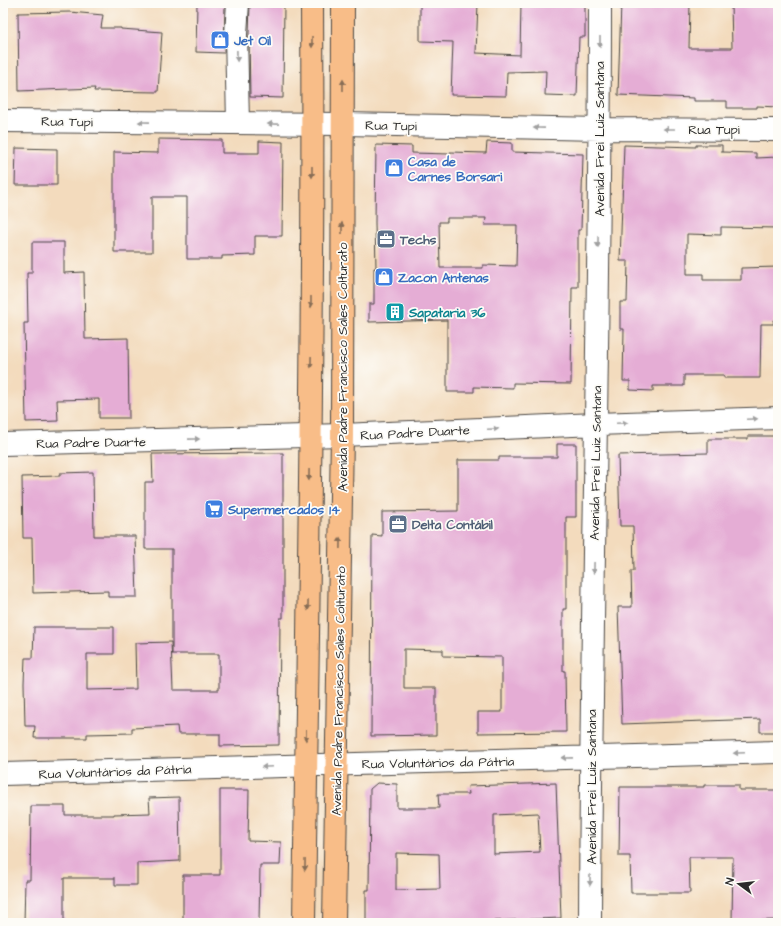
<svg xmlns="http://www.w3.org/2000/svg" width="781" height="926" font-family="'Architects Daughter',sans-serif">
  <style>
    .building { fill: #e5add5; fill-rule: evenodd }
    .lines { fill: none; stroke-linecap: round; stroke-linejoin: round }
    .minor-casing { stroke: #494541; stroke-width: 24 }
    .major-casing { stroke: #494541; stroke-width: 24 }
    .minor { stroke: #fff; stroke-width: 22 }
    .major { stroke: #f8bd88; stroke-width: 22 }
    .oneway { fill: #876d55 }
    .oneway2 { fill: #a0a0a0 }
    .labels { text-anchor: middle; stroke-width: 3.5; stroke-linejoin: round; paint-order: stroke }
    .shop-label { font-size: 13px; font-weight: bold; fill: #366cbe; stroke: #fdfcf7; text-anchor: start }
    .street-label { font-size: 13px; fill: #2b2b2b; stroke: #fdfcf7 }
    .service-label { font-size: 13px; font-weight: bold; fill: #4e5e75; stroke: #fdfcf7; text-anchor: start }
    .culture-label { font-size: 13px; font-weight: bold; fill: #0d838f; stroke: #fdfcf7; text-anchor: start }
  </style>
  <rect width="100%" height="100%" fill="#fdfcf7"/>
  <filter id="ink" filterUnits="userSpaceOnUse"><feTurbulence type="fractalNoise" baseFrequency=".025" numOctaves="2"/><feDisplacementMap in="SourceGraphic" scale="8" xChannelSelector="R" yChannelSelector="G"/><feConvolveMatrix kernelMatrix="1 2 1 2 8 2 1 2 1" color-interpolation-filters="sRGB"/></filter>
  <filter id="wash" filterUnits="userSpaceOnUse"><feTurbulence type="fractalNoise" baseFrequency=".012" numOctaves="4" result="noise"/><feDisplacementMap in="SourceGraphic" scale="16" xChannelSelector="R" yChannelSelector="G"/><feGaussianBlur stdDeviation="0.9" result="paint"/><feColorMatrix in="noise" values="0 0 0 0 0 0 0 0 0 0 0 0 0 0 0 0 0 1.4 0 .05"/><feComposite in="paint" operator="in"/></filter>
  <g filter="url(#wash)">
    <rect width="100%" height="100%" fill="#f3dbbd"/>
    <g id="blocks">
      <path class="building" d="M197 3H225L224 53 196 52Z
        M250 3H284L283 98 250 97 249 34Z
        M420 3H478L476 53 520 55 521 3H585V37H579L577 96 545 95 546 71 507 72 506 96 451 95 453 42 420 41Z
        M621 3H690L689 48H732L731 3H778V107L757 106V108H727V101H694V98L618 95Z
        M70 12 103 15 101 28H121V29L162 32 158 92 94 91 95 88 19 91 18 13Z
        M158 139 222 140V153H259V141L283 142 282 236H255V255L222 256V259H187V197H152V252H114V152L158 153Z
        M487 142 512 143V152L583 154 581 230H578V287H572L571 384 513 383V388L474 387V392H447V320L369 322V304H374V268H376L375 222 376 145 412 146V153L450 154V152L486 153ZM447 218H486L485 225H517L516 266 483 265V268H440L439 222H447Z
        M624 145 696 147V145H722V152L756 153V158L778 157V228L721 227V235L687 234V274H703V280H741V268L778 267V320H773L774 324H761L760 378H724V375H684V386H653V391L630 390V381H623L624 329H620V302H627L628 261H620Z
        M16 148 57 149V185H15Z
        M32 242H64V273L84 272 85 339 128 338 129 418H99V399L57 400 58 421 26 422 24 323H28L27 273H32Z
        M748 436H778V732H760V719L622 724 618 607H632L631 571H634L633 526H620L618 455 708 453V439H748Z
        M557 444H576V517H566V609H563V671H565L566 732 478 733V712H502V657L443 656V650L404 649V688H436V735L371 736 372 535 382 536V512L458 511V460H499V457H557Z
        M283 453V618H280L279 745 220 746V734H178L177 726 132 728V733L87 734V738H34L35 726H25L24 683 25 658H33L34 627H114V654H87V690L136 689 135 643 171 642 173 690H219V654H172V549H145V482H153L152 454Z
        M93 472 94 536H135L137 597H108V591L33 593 32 538H23L22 477 60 476V473Z
        M377 783 397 784V808H439L438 794H469L468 786 556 783 561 918 490 921 366 923V890H369L370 789ZM538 813 540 852 494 854V815ZM396 853 439 854 440 889 396 890Z
        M704 785H739V790H778V920L732 921 733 857H689L690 893H631L630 856H619L620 787H704Z
        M220 790H249L248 841 281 842 280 865H260L259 923H183V875H220Z
        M179 797 180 861 137 863V885H115V878H64V923H24L25 880H30L31 806H65V815H114V814L150 813 149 798Z"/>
    </g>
  </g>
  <g filter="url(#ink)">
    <use href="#blocks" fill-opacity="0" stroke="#494541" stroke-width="1"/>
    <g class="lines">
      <g class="minor-casing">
        <path id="minor" d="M3 121 343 124 600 129 778 130
          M238 123 236 34 238 3
          M3 444 342 435 596 424 778 418
          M3 774 778 752
          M590 923C591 616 600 310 600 3"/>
      </g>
      <g class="major-casing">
        <path id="major" d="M304 923C308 616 314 310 312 3
          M334 923 342 435 343 3"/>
      </g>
      <use href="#minor" class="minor"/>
      <use href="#major" class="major"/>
    </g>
    <defs><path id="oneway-solid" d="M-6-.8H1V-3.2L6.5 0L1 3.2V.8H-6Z"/></defs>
    <g class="oneway">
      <use href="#oneway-solid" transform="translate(312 42) rotate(90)"/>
      <use href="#oneway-solid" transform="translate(343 85) rotate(-90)"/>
      <use href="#oneway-solid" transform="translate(312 172) rotate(90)"/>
      <use href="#oneway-solid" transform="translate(342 228) rotate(-90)"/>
      <use href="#oneway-solid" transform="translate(311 302) rotate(90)"/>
      <use href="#oneway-solid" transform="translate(311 362) rotate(91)"/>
      <use href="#oneway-solid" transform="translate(309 475) rotate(91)"/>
      <use href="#oneway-solid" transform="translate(340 543) rotate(-89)"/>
      <use href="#oneway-solid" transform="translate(308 605) rotate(91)"/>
      <use href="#oneway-solid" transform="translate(306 735) rotate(91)"/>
      <use href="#oneway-solid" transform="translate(305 865) rotate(91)"/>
    </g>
    <g class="oneway2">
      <use href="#oneway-solid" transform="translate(600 42) rotate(90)"/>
      <use href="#oneway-solid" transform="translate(237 56) rotate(89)"/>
      <use href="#oneway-solid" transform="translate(144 122) rotate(-179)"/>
      <use href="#oneway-solid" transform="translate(273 124) rotate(-179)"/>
      <use href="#oneway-solid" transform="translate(539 128) rotate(-179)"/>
      <use href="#oneway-solid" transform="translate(669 129) rotate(-180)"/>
      <use href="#oneway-solid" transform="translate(598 242) rotate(91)"/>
      <use href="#oneway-solid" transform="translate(752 419) rotate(-2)"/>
      <use href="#oneway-solid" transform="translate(622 423) rotate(-2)"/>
      <use href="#oneway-solid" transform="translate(493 429) rotate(-3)"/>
      <use href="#oneway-solid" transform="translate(194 439) rotate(-1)"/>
      <use href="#oneway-solid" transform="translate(594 568) rotate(91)"/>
      <use href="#oneway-solid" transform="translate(739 753) rotate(178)"/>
      <use href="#oneway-solid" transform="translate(567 758) rotate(179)"/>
      <use href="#oneway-solid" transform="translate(267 767) rotate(178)"/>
      <use href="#oneway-solid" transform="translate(590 880) rotate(90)"/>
    </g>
  </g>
  <defs>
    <g id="shop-square" transform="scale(1)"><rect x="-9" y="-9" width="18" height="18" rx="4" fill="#3f7fe0" stroke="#fdfcf7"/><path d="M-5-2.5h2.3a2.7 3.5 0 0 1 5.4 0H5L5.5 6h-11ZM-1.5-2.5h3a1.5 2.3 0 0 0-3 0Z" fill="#fff"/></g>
    <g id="office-square" transform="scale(1)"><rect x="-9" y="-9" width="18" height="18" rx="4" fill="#5c6f8a" stroke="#fdfcf7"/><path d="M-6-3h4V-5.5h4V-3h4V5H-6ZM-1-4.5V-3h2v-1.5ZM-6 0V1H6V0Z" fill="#fff"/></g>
    <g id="building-square" transform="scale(1)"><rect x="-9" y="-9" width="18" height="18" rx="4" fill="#0f9aa8" stroke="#fdfcf7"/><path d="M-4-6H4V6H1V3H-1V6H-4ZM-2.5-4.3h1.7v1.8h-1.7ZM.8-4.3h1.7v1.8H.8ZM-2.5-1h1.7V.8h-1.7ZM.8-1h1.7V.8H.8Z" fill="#fff"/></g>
    <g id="supermarket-square" transform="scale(1)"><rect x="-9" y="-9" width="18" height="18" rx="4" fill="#3f7fe0" stroke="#fdfcf7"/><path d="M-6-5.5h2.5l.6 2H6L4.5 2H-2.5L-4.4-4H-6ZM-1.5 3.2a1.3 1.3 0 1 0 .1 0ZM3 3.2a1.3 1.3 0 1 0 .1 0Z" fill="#fff"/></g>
  </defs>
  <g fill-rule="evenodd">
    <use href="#shop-square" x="220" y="40"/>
    <use href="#shop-square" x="394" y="168"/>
    <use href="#office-square" x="386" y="239"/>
    <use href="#shop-square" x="384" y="277"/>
    <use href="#building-square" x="395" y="312"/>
    <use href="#supermarket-square" x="214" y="509"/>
    <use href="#office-square" x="398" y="524"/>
  </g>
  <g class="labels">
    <g class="shop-label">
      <text x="234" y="45">Jet Oil</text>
      <text x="408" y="166">Casa de<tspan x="408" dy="15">Carnes Borsari</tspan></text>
      <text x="398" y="282">Zacon Antenas</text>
      <text x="228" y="514">Supermercados 14</text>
    </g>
    <g class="street-label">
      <text transform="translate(67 121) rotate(1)" y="5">Rua Tupi</text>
      <text transform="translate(391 125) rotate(1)" y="5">Rua Tupi</text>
      <text x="714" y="134">Rua Tupi</text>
      <text transform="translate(599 139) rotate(-90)" y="5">Avenida Frei Luiz Santana</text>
      <text transform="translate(342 367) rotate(-90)" y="5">Avenida Padre Francisco Sales Colturato</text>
      <text transform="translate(415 432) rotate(-3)" y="5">Rua Padre Duarte</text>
      <text transform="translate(91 442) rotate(-1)" y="5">Rua Padre Duarte</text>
      <text transform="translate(595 463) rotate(-89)" y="5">Avenida Frei Luiz Santana</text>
      <text transform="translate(338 691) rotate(-89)" y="5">Avenida Padre Francisco Sales Colturato</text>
      <text transform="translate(438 762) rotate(-1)" y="5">Rua Voluntários da Pátria</text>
      <text transform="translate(115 771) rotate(-2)" y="5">Rua Voluntários da Pátria</text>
      <text transform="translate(591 787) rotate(-90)" y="5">Avenida Frei Luiz Santana</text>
    </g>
    <g class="service-label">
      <text x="400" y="244">Techs</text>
      <text x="412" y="529">Delta Contábil</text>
    </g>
    <g class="culture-label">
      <text x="409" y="317">Sapataria 36</text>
    </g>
  </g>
  <rect width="781" height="926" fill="none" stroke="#fdfcf7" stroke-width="16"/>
  <g transform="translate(739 884) rotate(285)" stroke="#fdfcf7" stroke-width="3" paint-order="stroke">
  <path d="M0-3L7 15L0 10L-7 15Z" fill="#2b2b2b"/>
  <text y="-6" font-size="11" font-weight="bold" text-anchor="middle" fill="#2b2b2b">N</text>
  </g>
</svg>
